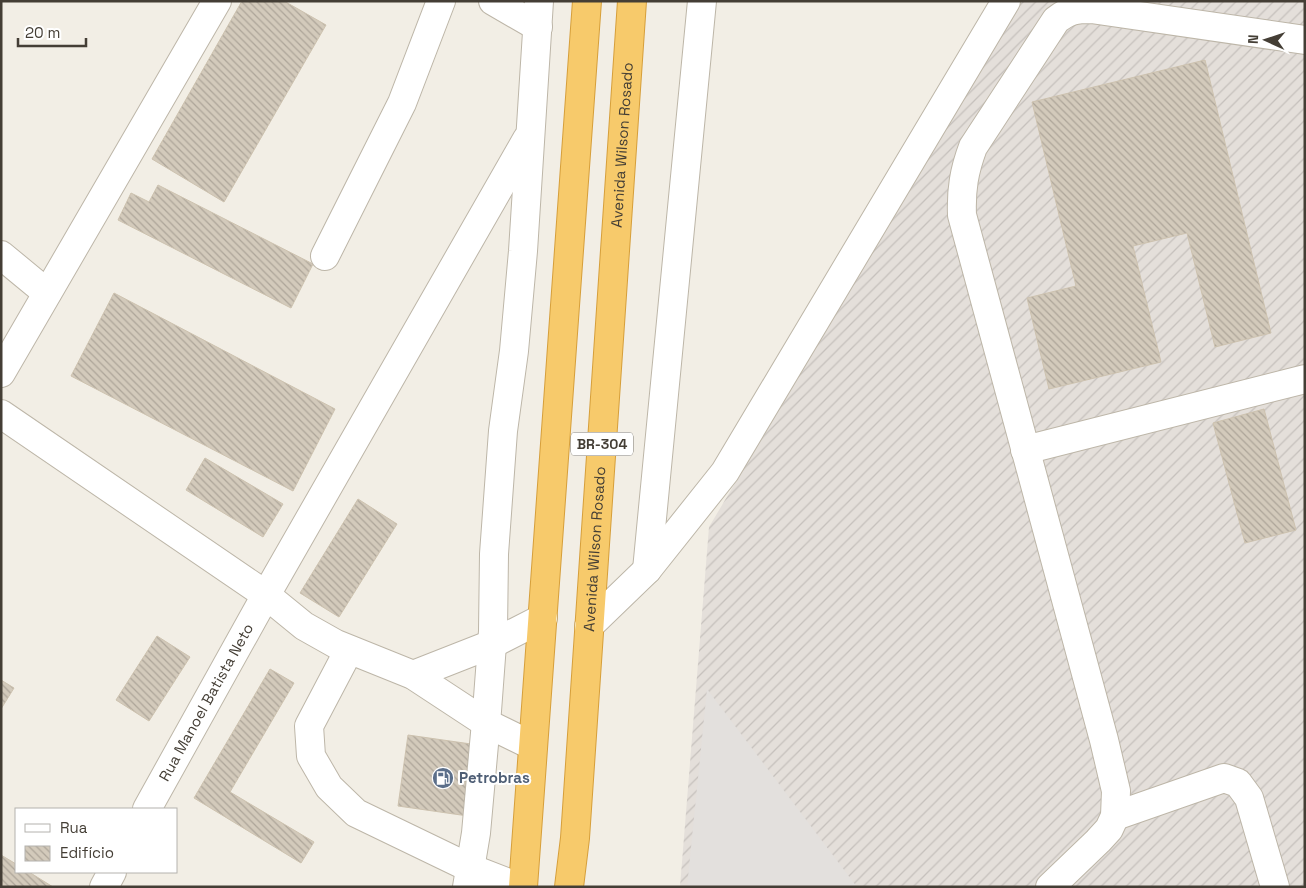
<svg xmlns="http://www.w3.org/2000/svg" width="1306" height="888" font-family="'Space Grotesk',sans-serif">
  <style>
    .industrial { fill: url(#industrial-furrows) }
    .parking { fill: #e3e0dd }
    .building { fill: url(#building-back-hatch); stroke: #cdc2af }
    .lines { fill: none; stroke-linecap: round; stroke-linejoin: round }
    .minor-casing { stroke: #bdb6a8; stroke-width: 30 }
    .highway-casing { stroke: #d69f3b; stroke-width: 30 }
    .minor { stroke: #fff; stroke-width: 28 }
    .highway { stroke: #f7ca6b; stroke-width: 28 }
    .labels { text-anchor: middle; stroke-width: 4; stroke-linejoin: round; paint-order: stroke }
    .shield { fill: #fff; stroke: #7c7872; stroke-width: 1 }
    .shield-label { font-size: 14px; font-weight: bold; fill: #443e35 }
    .street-label { font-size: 15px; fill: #443e35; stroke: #fff }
    .service-label { font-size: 15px; font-weight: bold; fill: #4e5e75; stroke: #fff; text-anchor: start }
  </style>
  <defs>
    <pattern id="industrial-furrows" width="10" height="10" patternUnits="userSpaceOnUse" patternTransform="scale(1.25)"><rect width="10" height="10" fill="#e4dfda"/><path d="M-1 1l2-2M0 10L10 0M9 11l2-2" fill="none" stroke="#c5c0bc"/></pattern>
    <pattern id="building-back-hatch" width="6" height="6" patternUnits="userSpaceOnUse" patternTransform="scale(1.25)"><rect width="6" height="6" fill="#d3cabb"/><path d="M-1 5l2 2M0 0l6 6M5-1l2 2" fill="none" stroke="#ada599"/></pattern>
  </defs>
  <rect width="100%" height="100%" fill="#f2eee5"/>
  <path class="industrial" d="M1022 1H1305V887H680L709 527Z"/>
  <path class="parking" d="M707 689 857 887H687Z"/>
  <path class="building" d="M242 1H284L326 25 224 202 152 159Z
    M1205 60 1271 333 1215 347 1187 233 1133 246 1161 362 1049 389 1027 298 1076 286 1032 102Z
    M158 185 313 264 291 308 118 220 131 193 149 202Z
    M114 293 335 409 293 491 71 376Z
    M1264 409 1296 530 1245 543 1213 423Z
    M205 458 283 504 263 537 186 490Z
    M358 499 397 524 339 617 300 593Z
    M157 636 190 657 149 721 116 700Z
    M270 669 294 683 230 792 314 842 301 863 194 798Z
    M1 680 14 688 1 709Z
    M408 735 478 745 468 816 398 806Z
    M1 855 16 864V872H29L53 887H1Z"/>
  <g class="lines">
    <g class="minor-casing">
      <g id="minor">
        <path d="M493 1 538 27"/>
        <path d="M1 255 47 293"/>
        <path d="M325 256 402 103 441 1"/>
        <path d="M1 373 217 1"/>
        <path d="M1 414 266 595 304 626 336 644 413 675 486 723 533 746"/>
        <path d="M1025 450 1305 379"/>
        <path d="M647 570 702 1"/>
        <path d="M589 626 647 570 725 472 1006 1"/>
        <path d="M349 650 309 726 311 756 329 787 356 813 470 868 519 887"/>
        <path d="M413 675 492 644 543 618"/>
        <path id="s1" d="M147 809 266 595 527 139"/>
        <path d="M1115 816 1224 778 1238 783 1249 798 1275 887"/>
        <path d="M104 887 112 872"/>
        <path d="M467 887 476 833 487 711 493 631 494 554 503 431 514 351 523 251 539 1"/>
        <path d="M1050 887 1098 841 1109 829 1115 816 1116 791 1104 740 962 215C961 190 964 171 973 147L1056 20C1069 10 1075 9 1091 9L1305 40"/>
      </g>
    </g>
    <g class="highway-casing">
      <g id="highway">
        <path d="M523 887 587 1"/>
        <path id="s2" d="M569 887 575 838 632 1"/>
      </g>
    </g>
    <use href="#minor" class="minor"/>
    <use href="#highway" class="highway"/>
  </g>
  <defs>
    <g id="fuel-disc" transform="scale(1.125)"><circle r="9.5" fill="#5c6f8a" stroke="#fff"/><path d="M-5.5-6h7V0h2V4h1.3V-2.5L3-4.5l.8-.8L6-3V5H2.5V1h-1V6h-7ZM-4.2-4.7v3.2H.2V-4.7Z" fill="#fff"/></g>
  </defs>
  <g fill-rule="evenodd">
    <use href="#fuel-disc" x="443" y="778"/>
  </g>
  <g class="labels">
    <rect class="shield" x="571" y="432.5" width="62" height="23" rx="4"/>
    <g class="shield-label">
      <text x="602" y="449">BR-304</text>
    </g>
    <g class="street-label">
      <text dy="5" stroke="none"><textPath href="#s2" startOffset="744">Avenida Wilson Rosado</textPath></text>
      <text dy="5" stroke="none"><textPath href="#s2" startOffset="339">Avenida Wilson Rosado</textPath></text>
      <text dy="5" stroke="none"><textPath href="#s1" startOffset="122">Rua Manoel Batista Neto</textPath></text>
    </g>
    <g class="service-label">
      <text x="459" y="783">Petrobras</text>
    </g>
  </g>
  <rect width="1306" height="888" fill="none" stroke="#443e35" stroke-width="5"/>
  <rect x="15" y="808" width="162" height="65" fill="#ffffff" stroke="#b4b2ae"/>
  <rect x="25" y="824" width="25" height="8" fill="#ffffff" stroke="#b4b2ae"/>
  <text x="60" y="833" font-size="15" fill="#443e35">Rua</text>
  <rect x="25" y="846" width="25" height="15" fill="url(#building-back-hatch)" stroke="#b4b2ae"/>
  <text x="60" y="858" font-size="15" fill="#443e35">Edifício</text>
  <g transform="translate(1266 40) rotate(273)" stroke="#ffffff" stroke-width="4" paint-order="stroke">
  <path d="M0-4L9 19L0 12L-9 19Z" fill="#443e35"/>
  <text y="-8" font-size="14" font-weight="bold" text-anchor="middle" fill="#443e35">N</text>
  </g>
  <path d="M18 38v8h68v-8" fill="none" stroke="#443e35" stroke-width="2.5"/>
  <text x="25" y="38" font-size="15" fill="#443e35" stroke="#ffffff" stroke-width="4" paint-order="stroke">20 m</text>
</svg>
